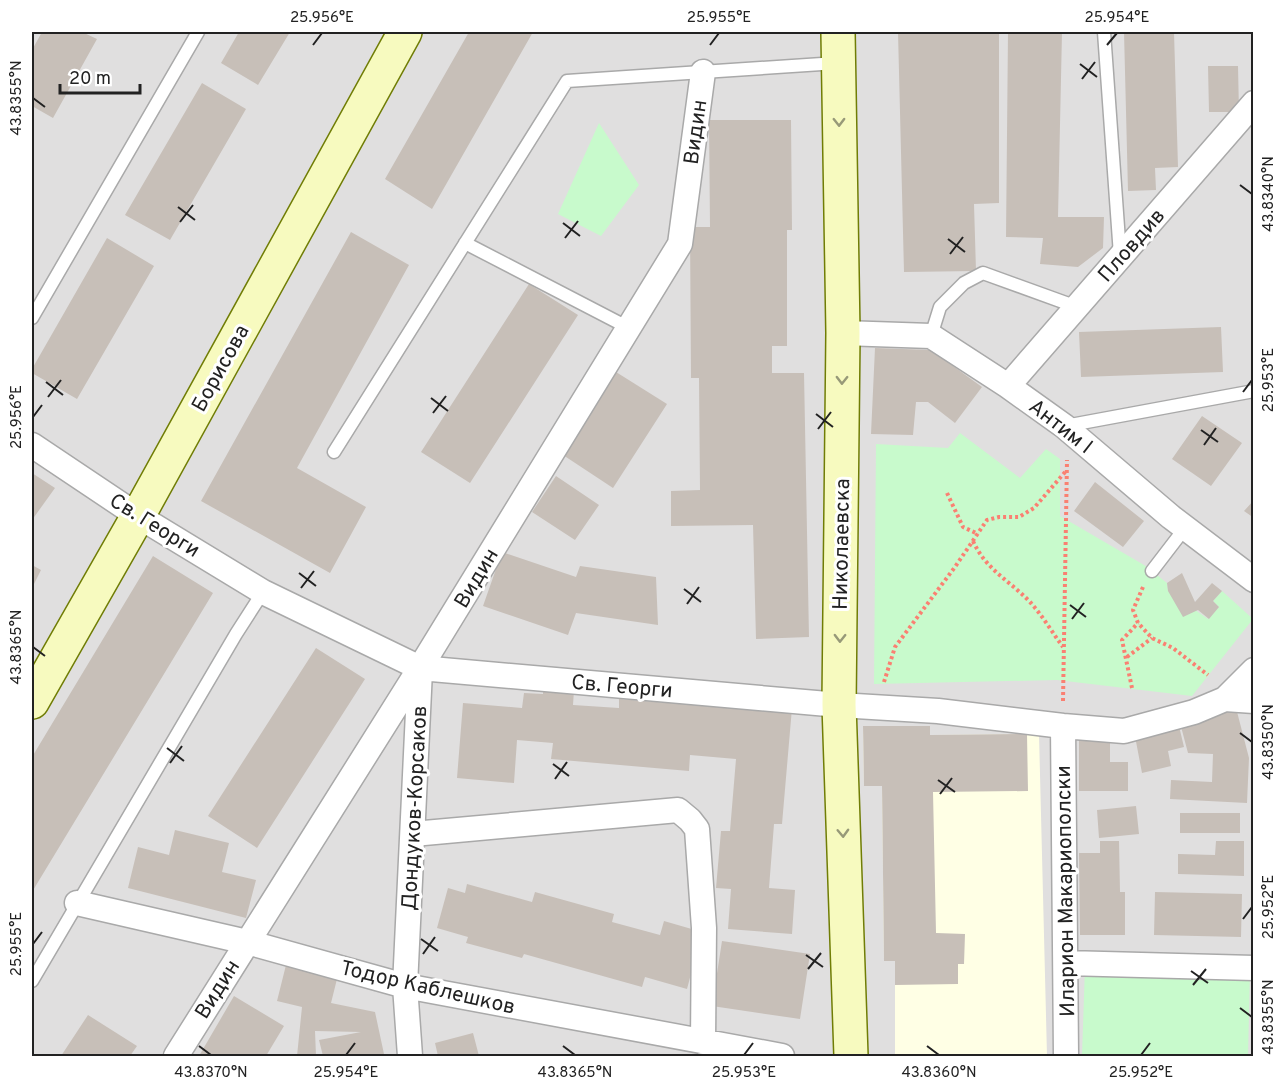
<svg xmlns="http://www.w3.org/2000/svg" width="1285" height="1088" font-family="Overpass,sans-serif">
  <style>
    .residential { fill: #e0dfdf }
    .education { fill: #ffffe5 }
    .park { fill: #c8facc }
    .building { fill: #c7bfb8 }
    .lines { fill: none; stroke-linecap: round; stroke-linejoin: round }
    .service-casing { stroke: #a9a9a9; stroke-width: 15 }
    .minor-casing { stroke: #a9a9a9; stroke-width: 27 }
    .secondary-casing { stroke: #707d05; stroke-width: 36 }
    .path { stroke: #fa8072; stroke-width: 4; stroke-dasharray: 3 3; stroke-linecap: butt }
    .service { stroke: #fff; stroke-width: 12 }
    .minor { stroke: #fff; stroke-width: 24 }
    .secondary { stroke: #f7fabf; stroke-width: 33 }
    .oneway { stroke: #979978 }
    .ticks { fill: none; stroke: #222; stroke-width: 2 }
    .labels { text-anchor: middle; stroke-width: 6; stroke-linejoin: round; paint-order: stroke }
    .street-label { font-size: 21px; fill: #222; stroke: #fff }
    .neatline { fill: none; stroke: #222; stroke-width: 2 }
    .ticks-label { font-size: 15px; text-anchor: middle; fill: #222 }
  </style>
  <rect width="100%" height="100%" fill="#f2efe9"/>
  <path class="residential" d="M32 32H1253V1056H32Z"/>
  <path class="education" d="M863 726H930V735L1039 734 1047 1056H895V961H884L882 786H864Z"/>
  <path class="park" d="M599 123 639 185 601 236 558 214Z
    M960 433 1020 478 1046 449 1060 459V516L1144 565 1167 583 1168 591 1208 619 1219 607 1213 601 1222 591 1253 619 1192 696 1057 680 874 684 876 444 948 448Z
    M1085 966 1250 971 1248 1056H1082Z"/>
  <path class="building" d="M42 32H82L97 39 53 118 32 106V50Z
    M239 32H290L258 85 221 63Z
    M469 32H533L432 209 385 179Z
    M898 32H999V203L974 204 976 271 904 272Z
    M1008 32H1062L1058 217H1104L1103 248 1078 267 1040 264 1043 238 1006 237Z
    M1124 32H1174L1178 167 1155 168 1156 190 1128 191Z
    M1208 66H1238L1239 112H1209Z
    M202 83 246 109 170 240 125 215Z
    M709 120H791L792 230H787V346H772V373H804L809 637 756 639 753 525 671 526V491L700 490 699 378H691L690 227H710Z
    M1252 181H1254V222H1251Z
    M351 232 409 265 297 468 366 507 330 573 201 501Z
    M107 238 154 266 77 399 32 373V369Z
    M529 284 578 315 470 483 421 452Z
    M1221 327 1223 372 1081 377 1079 332Z
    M875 348 931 350 982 387 955 423 928 402H916L913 435 871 434Z
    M616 372 667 404 613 488 563 455Z
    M1202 416 1242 443 1211 486 1172 459Z
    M32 473 55 488 32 520Z
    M556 476 599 505 575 540 532 512Z
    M1095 482 1144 521 1123 547 1074 511Z
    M1254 500V518L1244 511Z
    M502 552 576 577 580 566 656 577 658 625 576 613 568 635 483 606Z
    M153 556 213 593 32 892V757Z
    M32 565 41 570 32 588Z
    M1182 573 1195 602 1212 583 1222 591 1213 601 1219 607 1209 619 1198 610 1183 617 1168 591 1167 583Z
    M316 648 365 679 257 848 208 816Z
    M543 687 574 690 573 705 619 708V699L669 703 670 697 792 708 782 824H774L769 888 795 890 792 934 728 929 731 889 716 888 721 831H730L736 759 690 755 689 771 551 759 553 743 517 740 514 783 457 778 463 703 522 708 524 693 543 694Z
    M1235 704 1249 758 1247 803 1170 799 1171 780 1212 782 1213 754 1188 753 1179 719Z
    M1178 722 1184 747 1168 751 1171 766 1142 773 1134 731Z
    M863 726H930V735L1027 734 1028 791 933 792 936 933 965 934 964 964H958V984L895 985V961H884L882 786H864Z
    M1110 737V762H1128V791H1079V738Z
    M1136 806 1139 834 1099 838 1097 810Z
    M1180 813H1240V833H1180Z
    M175 830 229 843 222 872 256 880 246 918 128 888 138 847 169 855Z
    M1100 841H1119L1120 892H1125V935H1080L1079 853H1100Z
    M1216 841H1244V876L1178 874V854L1215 855Z
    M467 884 532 902 535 892 614 914 612 922 660 935 664 921 702 932 687 989 645 977 642 987 524 954 522 958 466 943 468 937 437 928 448 888 465 893Z
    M1155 892 1242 894 1241 937 1154 935Z
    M722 941 810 954 800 1019 712 1006Z
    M286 965 337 979 331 1003 375 1012 384 1054 366 1056H323L319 1040 361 1032 315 1031 316 1056H297L302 1007 277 1001Z
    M234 996 284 1026 266 1056H199Z
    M88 1015 137 1046 130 1056H61Z
    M473 1033 479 1056H438L435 1043Z"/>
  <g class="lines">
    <g class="service-casing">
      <path id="service" d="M1104 32 1120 255
        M465 243 629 328
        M32 318 198 32
        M931 336 940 307 964 283 983 273 1077 307
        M1065 426 1254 391
        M334 452 567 81 837 63
        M1152 571 1185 528
        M32 981 236 634 263 592"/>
    </g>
    <g class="minor-casing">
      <path id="minor" d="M843 333 931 336 1008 386 1064 426 1171 517 1254 580
        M1008 386 1254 103
        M32 445 138 516 263 592 420 668 839 705 938 711 1063 726 1124 731 1194 712 1225 699 1254 670
        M1225 699 1254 701
        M1063 726 1066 1056
        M413 834 678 810 690 820 697 829 704 928 703 1042
        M77 903 247 942 405 986 782 1056
        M1066 963 1254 968
        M176 1056 420 668 680 244 703 72
        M410 1056 405 986 420 670"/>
    </g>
    <g class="secondary-casing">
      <path id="secondary" d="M838 32 843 333 839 705 851 1056
        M32 702 138 516 405 32"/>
    </g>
    <path class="path" d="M947 493 963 527 978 534
      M973 541C986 570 1009 580 1030 602 1042 615 1052 632 1063 647
      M1143 587 1133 610 1138 623 1152 638 1173 648 1208 675
      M1127 657 1152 638
      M884 682 895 647 955 567 987 520 999 517H1019L1034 508 1066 471
      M1132 688 1122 640 1138 623
      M1063 701 1067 460"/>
    <use href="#service" class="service"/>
    <use href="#minor" class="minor"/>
    <use href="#secondary" class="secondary"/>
  </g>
  <defs><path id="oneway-chevron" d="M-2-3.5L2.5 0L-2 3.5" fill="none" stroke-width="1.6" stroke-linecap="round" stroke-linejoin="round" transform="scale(1.5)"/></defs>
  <g class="oneway">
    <use href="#oneway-chevron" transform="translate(839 122) rotate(89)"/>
    <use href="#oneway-chevron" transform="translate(842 380) rotate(91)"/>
    <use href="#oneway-chevron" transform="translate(840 638) rotate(91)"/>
    <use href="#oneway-chevron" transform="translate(843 833) rotate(88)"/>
  </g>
  <path class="ticks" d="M313 45 322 33M710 45 719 33M1107 45 1117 33M1080 64 1097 77M1082 79 1095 62M33 98 45 107M1240 185 1252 194M178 207 195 220M180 222 193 205M563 223 580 236M565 238 578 221M948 239 965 252M950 254 963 237M46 382 63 395M1243 392 1252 380M48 397 61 380M431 398 448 411M433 413 446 396M816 414 833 427M33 417 42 405M818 429 831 412M1201 430 1218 442M1204 445 1216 428M299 573 316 586M301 588 314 571M684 589 701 602M687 604 699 587M1070 605 1086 617M1072 619 1084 603M33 647 45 656M1240 733 1252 742M167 748 184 761M170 763 182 746M553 764 569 776M555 779 567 762M938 780 955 792M940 794 952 778M1243 919 1252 907M421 939 438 951M33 944 42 932M423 954 435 937M806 955 823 967M808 969 821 953M1191 971 1208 983M1193 985 1206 969M1240 1008 1252 1017M199 1046 211 1055M563 1046 575 1055M927 1046 939 1055M346 1055 355 1043M744 1055 753 1043M1141 1055 1150 1043"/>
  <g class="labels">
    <g class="street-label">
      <text transform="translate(695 132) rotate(-82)" y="7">Видин</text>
      <text transform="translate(1131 245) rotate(-49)" y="7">Пловдив</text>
      <text transform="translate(220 368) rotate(-61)" y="7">Борисова</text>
      <text transform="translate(1061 426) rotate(38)" y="7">Антим I</text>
      <text transform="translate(155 525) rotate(32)" y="7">Св. Георги</text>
      <text transform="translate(841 544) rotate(-89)" y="7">Николаевска</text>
      <text transform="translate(476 578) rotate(-59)" y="7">Видин</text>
      <text transform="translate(622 686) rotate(5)" y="7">Св. Георги</text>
      <text transform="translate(414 808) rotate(-87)" y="7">Дондуков-Корсаков</text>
      <text transform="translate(1065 891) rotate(-91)" y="7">Иларион Макариополски</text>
      <text transform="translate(428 987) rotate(13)" y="7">Тодор Каблешков</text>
      <text transform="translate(217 989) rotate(-58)" y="7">Видин</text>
    </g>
  </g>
  <rect width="1285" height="1088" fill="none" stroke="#ffffff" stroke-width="66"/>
  <path d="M60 84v9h80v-9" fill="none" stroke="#222222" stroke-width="3"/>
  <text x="69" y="84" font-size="18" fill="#222222" stroke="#ffffff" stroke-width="4.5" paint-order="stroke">20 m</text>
  <rect x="33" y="33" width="1219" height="1022" class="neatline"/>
  <g class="ticks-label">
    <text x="322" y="22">25.956°E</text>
    <text x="719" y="22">25.955°E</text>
    <text x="1117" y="22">25.954°E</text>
    <text transform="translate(16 98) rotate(-90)" y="5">43.8355°N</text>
    <text transform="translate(1268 194) rotate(-90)" y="5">43.8340°N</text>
    <text transform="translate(1268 380) rotate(-90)" y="5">25.953°E</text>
    <text transform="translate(16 417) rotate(-90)" y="5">25.956°E</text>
    <text transform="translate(16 647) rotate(-90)" y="5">43.8365°N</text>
    <text transform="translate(1268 742) rotate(-90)" y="5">43.8350°N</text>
    <text transform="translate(1268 907) rotate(-90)" y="5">25.952°E</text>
    <text transform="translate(16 944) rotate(-90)" y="5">25.955°E</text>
    <text transform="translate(1268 1017) rotate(-90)" y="5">43.8355°N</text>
    <text x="211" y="1077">43.8370°N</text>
    <text x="346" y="1077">25.954°E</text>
    <text x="575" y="1077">43.8365°N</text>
    <text x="744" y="1077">25.953°E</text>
    <text x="939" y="1077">43.8360°N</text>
    <text x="1141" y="1077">25.952°E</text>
  </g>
</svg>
